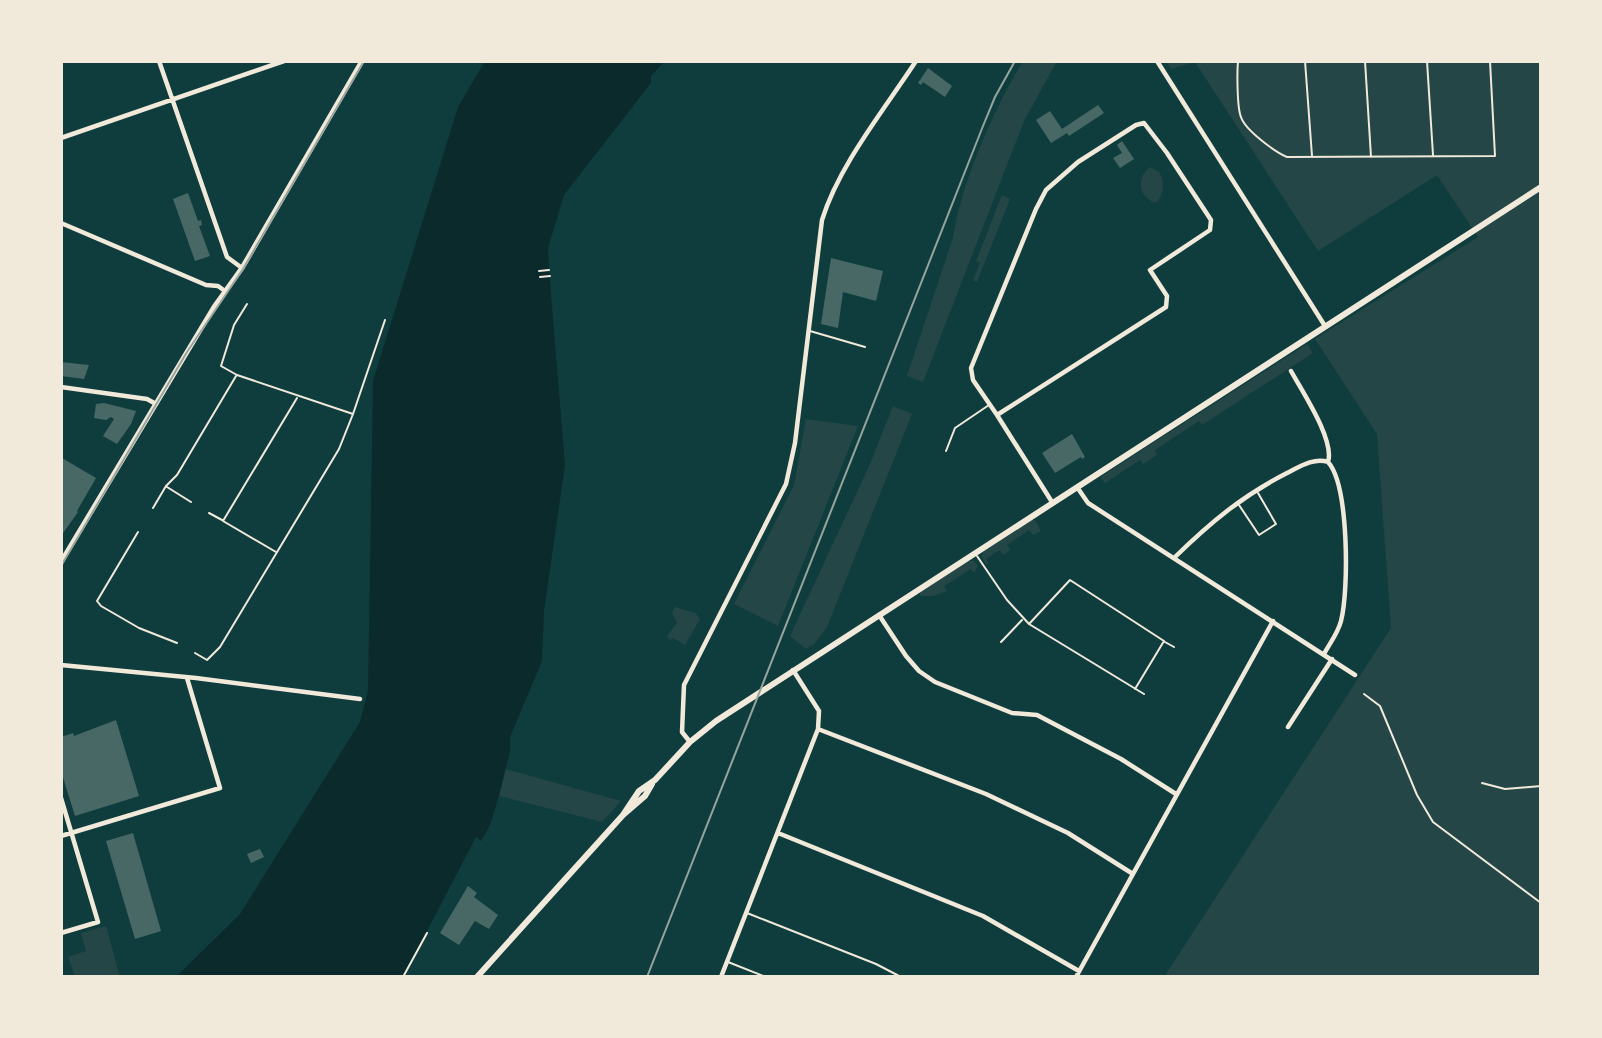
<svg xmlns="http://www.w3.org/2000/svg" width="1602" height="1038" font-family="'Source Sans 3',sans-serif">
  <style>
    .green { fill: #244646 }
    .water { fill: #0a2a2b }
    .building { fill: #486865 }
    .lines { fill: none; stroke-linecap: round; stroke-linejoin: round }
    .path { stroke: #f1e9da; stroke-width: 2 }
    .service { stroke: #f1e9da; stroke-width: 2 }
    .minor { stroke: #f1e9da; stroke-width: 4.5 }
    .tertiary { stroke: #f1e9da; stroke-width: 5 }
    .secondary { stroke: #f1e9da; stroke-width: 6 }
    .tram { stroke: #97a49c; stroke-width: 2 }
  </style>
  <rect width="100%" height="100%" fill="#0f3d3e"/>
  <path class="green" d="M1023 61H1057L1024 121 923 382 907 376 953 238C962 180 993 111 1023 61Z
    M1166 61H1541V977H1164L1391 628 1377 434 1315 339 1478 237 1437 175 1318 251 1195 62 1171 69Z
    M1150 167 1159 172C1165 181 1164 197 1155 203 1138 195 1136 179 1150 167Z
    M1002 195 1010 199 977 282 973 280 980 263 976 261Z
    M1307 344 1313 353 1202 425 1199 421 1155 450 1157 455 1143 464 1140 460 1105 483 1100 477Z
    M893 406 912 414 827 627 814 644 806 649 790 636 870 464Z
    M806 419 858 426 778 626 734 604 794 485Z
    M1032 520H1035L1041 531 1033 535 1029 530 1007 545 1010 550 1003 555 1000 550 986 559 989 564H986L982 557 983 552Z
    M968 561H974L978 566 974 573 971 569 944 586 947 591 933 596H920V591Z
    M675 607 695 613 700 619 685 645 673 638 670 640 667 636 677 623 672 613Z
    M505 769 621 801 602 822 499 796Z
    M106 926 120 977H75L68 957 86 951 81 933Z"/>
  <path class="water" d="M485 61H665L651 76V83L564 195 548 248 549 270 565 465 544 611 542 661 510 737V751L499 796 490 825 481 841 476 837 403 977H176L240 914 360 722 368 691 373 381 458 107Z"/>
  <path class="building" d="M928 68 952 86 945 97 923 82 921 85 918 83Z
    M1098 105 1104 113 1069 136 1067 133 1051 143 1036 120 1050 111 1062 129Z
    M1122 141 1134 159 1120 168 1113 158 1122 153 1117 145Z
    M188 193 198 221 201 220 202 225 199 226 210 256 195 261 173 199Z
    M831 258 883 271 876 301 843 292 838 328 821 324Z
    M61 362 89 365 84 379 61 376Z
    M104 403 136 411 131 424 117 444 103 436 114 419 111 417 106 420 94 418 96 404Z
    M1072 434 1085 457 1082 459 1081 457 1055 473 1042 453Z
    M62 458 96 478 77 511 78 512 61 536Z
    M116 720 139 796 75 816 61 771V737L73 733 74 736Z
    M133 833 161 931 135 939 106 841Z
    M260 849 264 857 251 863 247 854Z
    M468 886 477 893 474 897 498 915 489 929 475 921 459 945 440 933Z"/>
  <g class="lines">
    <path class="path" d="M539 271 549 270
      M540 277 550 276
      M1364 694 1380 706 1417 795 1433 822 1541 903
      M1482 783 1505 789 1541 786
      M403 977 427 933"/>
    <path class="service" d="M1238 61C1237 72 1237 108 1241 117 1245 130 1275 152 1287 157L1495 156 1490 61
      M1305 61 1312 156
      M1365 61 1371 157
      M1427 61 1433 155
      M247 304 234 325 221 366 237 375 353 414
      M810 331 865 347
      M946 451 955 428 989 405
      M167 487 191 502
      M1239 505 1259 535 1276 524 1258 493
      M153 508 166 486 177 475 236 376
      M209 513 222 520
      M138 532 97 601 101 606 139 628 177 643
      M276 552 223 521 297 398
      M977 556 1007 600 1029 624 1144 694
      M1029 624 1070 580 1164 641 1135 689
      M1001 642 1022 620
      M1165 642 1174 647
      M195 653 207 660 220 647 339 449 353 414 385 320
      M747 913 876 964 901 977
      M728 962 766 977"/>
    <path class="minor" d="M159 61 227 257 242 268
      M1157 61 1325 326
      M61 138 284 61
      M61 223 206 285 218 286 225 291
      M1291 371C1302 391 1335 440 1328 462 1349 485 1349 590 1341 621 1338 633 1330 643 1324 654
      M61 387 147 399 156 404
      M997 415 973 380 971 368 1036 209 1046 190 1078 162 1136 125 1144 123 1167 153 1211 220 1210 230 1150 270 1167 296 1166 307 997 415 1052 502
      M1077 487 1088 503 1355 675
      M1175 557C1211 522 1242 496 1287 473 1299 467 1314 457 1328 462
      M879 615 906 656 919 671 935 682 1012 713 1037 715 1121 759 1176 794
      M61 665 196 678 360 699
      M1288 727 1332 659
      M818 729 986 794 1068 833 1133 874
      M690 742 682 732 684 685 786 484 795 443 822 220C839 165 884 110 916 61
      M61 798 98 922 61 933
      M778 833 983 916 1079 971
      M61 836 220 788 187 678
      M721 977 818 729 819 711 793 670
      M1076 977 1273 621"/>
    <path class="tertiary" d="M61 562 214 307 242 268 362 61"/>
    <path class="secondary" d="M623 815 639 791 655 780 690 742 716 721 1541 187
      M477 977 623 815 645 796 652 784"/>
    <path class="tram" d="M61 566 187 352 243 269 364 61
      M647 977 983 126 995 97 1015 61"/>
  </g>
  <rect width="1602" height="1038" fill="none" stroke="#f1e9da" stroke-width="126"/>
</svg>
